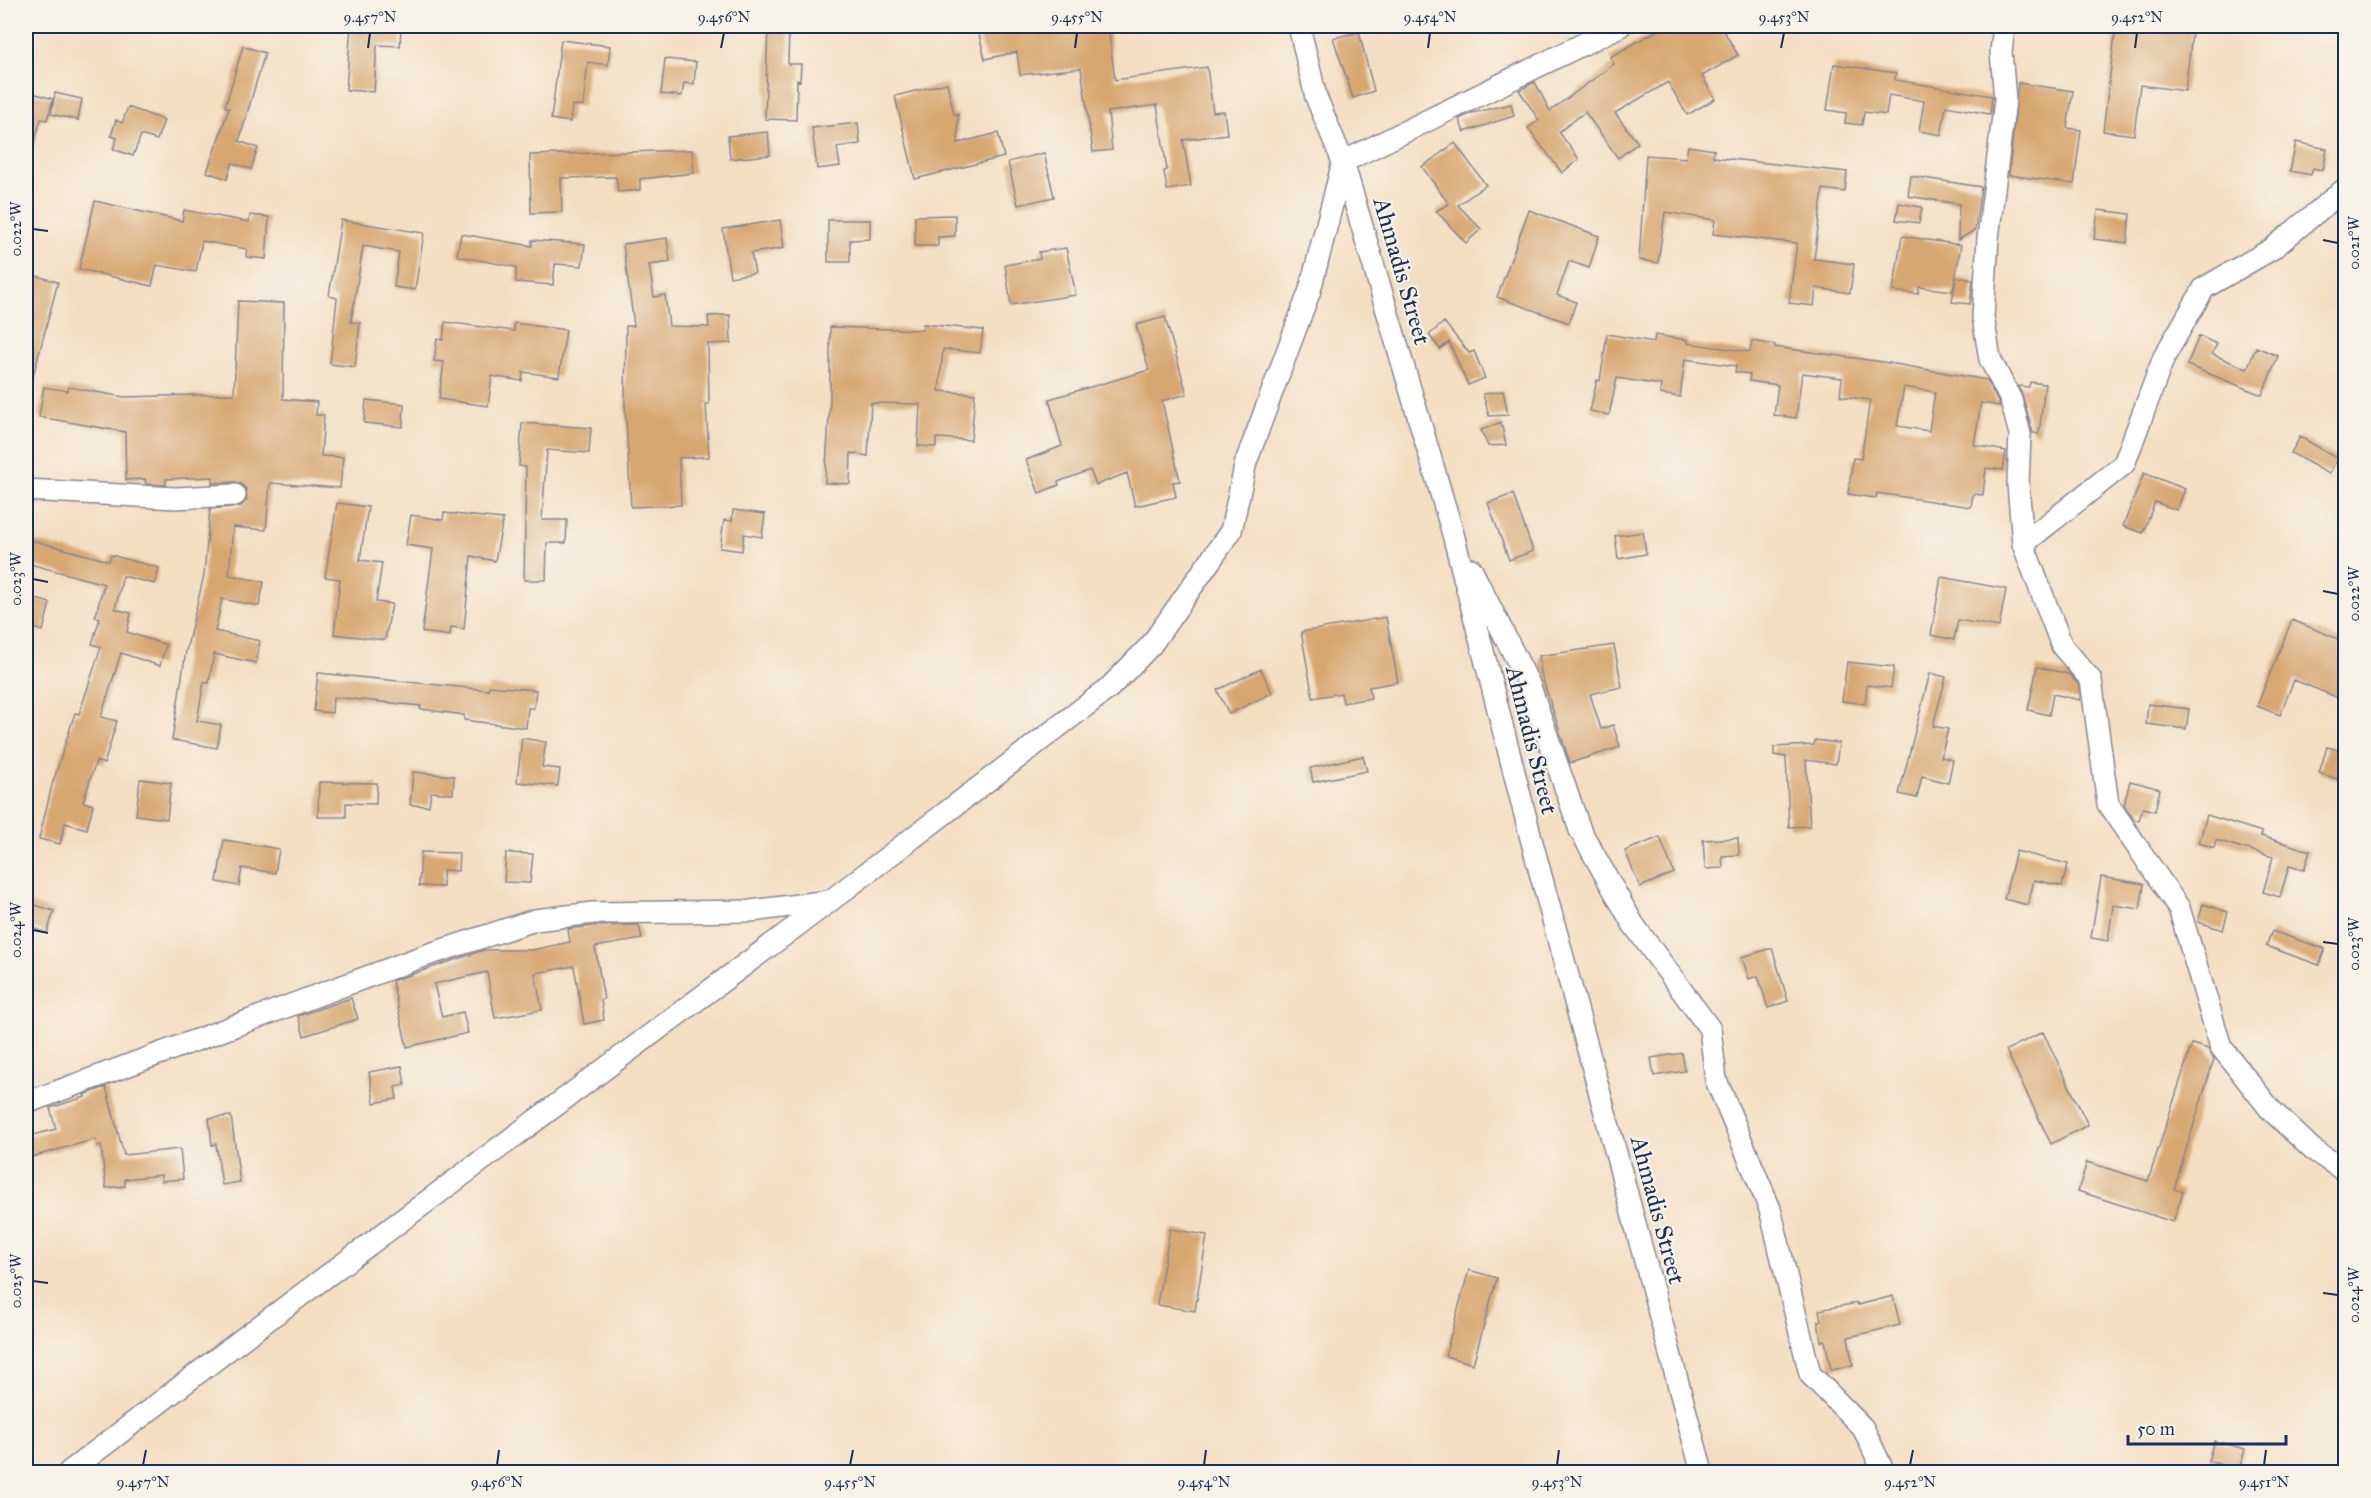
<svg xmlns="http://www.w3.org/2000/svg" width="2371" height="1498" font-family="'IM FELL Great Primer',serif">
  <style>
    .building { fill: #d7a772; fill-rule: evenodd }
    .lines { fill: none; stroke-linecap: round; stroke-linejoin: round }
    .minor-casing { stroke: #888690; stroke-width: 24 }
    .minor { stroke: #fff; stroke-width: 21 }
    .ticks { fill: none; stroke: #1b2f5e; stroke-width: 2 }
    .labels { text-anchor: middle; stroke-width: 4.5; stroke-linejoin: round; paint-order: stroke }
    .street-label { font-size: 24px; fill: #1b2f5e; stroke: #f7f3e8 }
    .neatline { fill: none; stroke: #1b2f5e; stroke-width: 2 }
    .ticks-label { font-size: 15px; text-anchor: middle; fill: #1b2f5e }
  </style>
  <rect width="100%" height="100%" fill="#f7f3e8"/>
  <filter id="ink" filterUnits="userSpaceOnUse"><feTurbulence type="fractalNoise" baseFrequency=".0167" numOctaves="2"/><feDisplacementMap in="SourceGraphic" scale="12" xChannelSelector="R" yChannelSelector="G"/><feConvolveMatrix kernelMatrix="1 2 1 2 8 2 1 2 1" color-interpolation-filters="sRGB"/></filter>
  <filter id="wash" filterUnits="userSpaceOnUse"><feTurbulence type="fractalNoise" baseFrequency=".008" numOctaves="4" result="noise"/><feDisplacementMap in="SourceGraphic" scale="24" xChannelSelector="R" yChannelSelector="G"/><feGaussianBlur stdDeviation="1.35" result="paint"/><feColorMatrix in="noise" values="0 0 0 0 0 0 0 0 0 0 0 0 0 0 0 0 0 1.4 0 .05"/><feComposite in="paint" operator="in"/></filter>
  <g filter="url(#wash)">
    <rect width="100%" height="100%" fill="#f4dec2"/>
    <g id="blocks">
      <path class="building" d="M351 26H401L400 46 377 45 374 92 346 90Z
        M768 26H789L788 64H801L800 81 797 80 796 120 765 119Z
        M977 26H1108L1115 80 1207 67 1213 112 1224 111 1227 134 1183 140 1191 186 1167 190 1164 171 1167 170 1157 105 1108 112 1112 150 1093 152 1081 68 1020 75 1017 52 985 59Z
        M1665 26H1721L1738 55 1702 76 1715 99 1687 115 1668 82 1615 113 1638 143 1618 158 1585 112 1559 132 1579 159 1562 173 1528 128 1539 120 1519 90 1535 82 1550 111 1614 64 1610 57Z
        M2116 26H2193L2185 91 2140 85 2134 135 2103 131Z
        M1359 32 1374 91 1353 98 1333 38Z
        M561 40 610 46 608 65 588 62 583 106 572 105 570 122 551 119Z
        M243 46 265 53 239 141 258 148 251 169 232 163 227 179 207 172 229 108 225 107Z
        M665 59 696 62 694 84 684 83 682 96 661 94Z
        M1834 64 1896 73 1895 80 1992 96 1990 114 1946 106 1941 135 1919 131 1924 101 1889 95 1886 115 1864 112 1862 125 1845 123 1846 113 1827 110Z
        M947 83 954 114H958V143L998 133 1004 157 915 179 895 96Z
        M2018 83 2073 91 2067 128 2081 130 2074 184 2009 175Z
        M26 91 53 99 47 120 41 119 30 158 26 157Z
        M55 93 82 99 78 120 51 114Z
        M1511 104 1514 116 1464 132 1459 119 1472 113Z
        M128 107 164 120 157 140 141 135 133 156 113 149 117 138 111 136 116 120 122 123Z
        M858 123 860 144 837 147 840 166 817 169 812 128Z
        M768 132 770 155 730 159 728 136Z
        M2296 142 2327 149 2323 170 2313 168 2311 175 2290 171Z
        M1455 143 1486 185 1458 205 1481 229 1466 243 1436 211 1449 204 1422 167Z
        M1688 146 1714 150 1713 157 1847 172 1845 192 1823 189 1814 259 1854 264 1850 293 1816 288 1814 306 1789 303 1797 243 1713 234 1715 220 1665 212 1658 263 1639 260 1646 155 1686 158Z
        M692 150 694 173 640 179V190L618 192 616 177 561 178 562 212 531 213 530 155Z
        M1044 153 1054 197 1018 205 1008 162Z
        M1911 176 1981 187 1975 230 1958 240 1959 204 1908 196Z
        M95 201 182 221 184 210 249 222 250 215 269 217 266 259 246 257 247 249 202 241 196 272 157 265 152 286 79 269Z
        M1899 203 1922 207 1919 223 1896 220Z
        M1529 210 1599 236 1589 268 1569 261 1557 295 1576 302 1569 323 1497 297Z
        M2098 210 2130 214 2127 243 2094 239Z
        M955 215V236L938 237V246H915V216Z
        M341 220 424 233 415 290 394 287 399 252 363 246 351 322 360 323 355 367 330 364 337 298 329 296Z
        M780 220 784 248 751 253 755 273 730 277 723 229Z
        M828 220H870V239L850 240V262H828Z
        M461 234 532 246V240L585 244 582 266 555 264 553 285 516 282V267L457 256Z
        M1902 236 1961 245 1953 291 1919 287 1918 294 1893 291Z
        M667 238 670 262 649 265 654 297 665 295 669 326 709 327 708 316 730 315 731 343 708 344 709 404H706L709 457 679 458 681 505 631 507 625 403 626 326H634L623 244Z
        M1066 248 1076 295 1011 305 1005 265 1040 259 1039 252Z
        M26 273 58 282 31 384H26Z
        M1956 277 1973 280 1970 304 1952 302Z
        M238 301 284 303 283 399 317 402 316 415H324L321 456 343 457 340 488 270 483 266 530 233 527 229 575 264 582 259 606 222 599 215 631 260 641 256 663 214 654 209 683 204 682 197 721 221 725 217 748 172 740 186 651 204 575 210 509 241 506 247 500 246 489 241 484 235 482 212 483 213 477 166 479V485L146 484 145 479 126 480 125 432 39 417 44 387 68 391 69 387 124 397 234 394Z
        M1165 317 1187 394 1162 401 1180 481 1173 482 1176 497 1135 506 1127 473 1096 485 1090 470 1058 482 1059 485 1039 493 1026 460 1062 446 1049 399 1149 370 1136 325Z
        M445 322 514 331V323L566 330 559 377 523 372 522 381 492 376 488 406 439 399 444 362 434 361 437 339 443 340Z
        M1444 322 1469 353 1474 351 1485 378 1468 385 1449 342 1440 349 1429 335Z
        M923 324 983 330 980 353 943 349 939 391 975 394 971 440 936 438V447L918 446 920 404 871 403 868 456 851 453 850 484 825 483 830 402V327L923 330Z
        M1607 334 1654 342 1655 335 1688 340 1687 343 1750 352 1752 341 1775 345V347L1883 362 1987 380 2000 406 1981 403 1974 445 2006 451 2003 470 1986 468 1983 495 1973 494 1971 507 1877 493 1876 498 1848 494 1853 458 1861 459 1870 400 1840 396 1842 378 1802 373 1796 418 1774 415 1778 385 1749 381 1750 374 1735 372 1736 366 1685 359 1680 397 1660 394 1661 385 1617 378 1609 415 1590 411 1597 380 1600 381ZM1904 387 1935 392 1929 431 1897 426Z
        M2199 336 2217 344 2212 354 2247 369 2256 347 2278 356 2262 395 2187 365Z
        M2030 382 2045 384 2039 434 2033 433 2023 397 2018 386 2029 387Z
        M1503 391 1508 415 1489 416 1483 394Z
        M366 400 404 404 403 427 364 423Z
        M1501 422 1506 445 1488 446 1481 430Z
        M522 423 591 428 589 453 547 450 542 520H567L566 543H547L546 580H524L526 467 519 466Z
        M2300 437 2338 458 2329 474 2291 453Z
        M2144 473 2185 489 2177 510 2155 502 2143 533 2123 526Z
        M1513 494 1533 551 1509 560 1488 503Z
        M337 503 368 507 360 560 382 563 376 602 392 604 385 640 334 634 340 579 325 577Z
        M733 510 765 514 762 537 744 534 742 551 720 548 724 520 732 521Z
        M444 513 503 519 495 561 471 556 464 629 451 627 450 636 422 632 433 549 406 545 411 515 443 520Z
        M1643 532 1646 554 1618 559 1615 536Z
        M31 540 109 561 111 555 159 568 155 584 123 576 115 609 131 613 127 632 166 645 160 666 121 653 101 717 117 721 104 764 96 761 83 802 93 805 87 829 65 823 60 844 39 839 52 785 75 713 79 714 101 647 92 644 100 618 95 617 104 584 26 563Z
        M1941 577 2006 589 1999 627 1958 620 1954 640 1931 635Z
        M26 596 50 603 43 631 26 626Z
        M1386 617 1398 682 1369 687 1371 698 1343 703 1341 693 1313 698 1301 632Z
        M2292 620 2346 642V701L2294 680 2280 715 2257 706Z
        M1614 645 1622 687 1590 694 1601 729 1613 725 1620 747 1570 763 1541 674 1539 656Z
        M1847 662 1894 667 1891 688 1867 685 1865 704 1842 701Z
        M2037 667 2069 674 2079 685 2080 700 2053 694 2049 715 2028 710Z
        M1261 669 1272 693 1229 714 1217 690Z
        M318 673 488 690 489 686 536 690 534 708H528L526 728 464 720V715L420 709 421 706 333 697 332 713 314 711Z
        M1930 673 1946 677 1933 726 1948 729 1941 757 1953 760 1948 783 1922 776 1917 798 1899 794Z
        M2148 704 2189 709 2186 729 2146 724Z
        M522 738 546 742 542 767 560 769 558 786 517 782Z
        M1815 740 1839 743 1836 764 1806 760 1810 826 1789 827 1786 757 1774 755V747L1814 745Z
        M2327 747 2346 752V782L2319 773Z
        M1363 756 1367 771 1313 782 1310 768Z
        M413 772 454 776 453 794 431 792 429 806 410 805Z
        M140 779 171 783 167 819 136 815Z
        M2130 781 2160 789 2155 811 2143 808 2139 820 2133 819 2124 805Z
        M319 782 377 783 376 804 346 803V817H318Z
        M2207 815 2262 832 2261 836 2310 851 2304 870 2289 866 2280 897 2263 892 2273 857 2216 840 2214 848 2199 843Z
        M1660 837 1674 873 1640 887 1625 851Z
        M1738 838 1739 855 1722 856 1723 868 1705 869 1703 840Z
        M224 840 279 849 275 873 242 868 239 886 217 882Z
        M2016 851 2068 864 2062 886 2034 880 2028 905 2004 899Z
        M421 852 459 853 458 871 443 870V887L419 886Z
        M506 853 533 854 530 883 504 882Z
        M2101 877 2144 884 2140 909 2113 905 2108 941 2091 938Z
        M26 902 54 911 47 933 26 926Z
        M2203 904 2228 912 2223 930 2198 922Z
        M639 925 642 939 595 947 604 999 601 1000 604 1020 584 1024 574 966 535 973 542 1010 495 1018 487 972 434 984 442 1017 463 1012 468 1033 407 1047 392 981 484 950H532L570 942 568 929 594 926Z
        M2272 931 2325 949 2319 965 2266 946Z
        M1772 948 1788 1001 1768 1008 1758 976 1749 979 1742 957Z
        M351 998 358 1019 304 1036 298 1016Z
        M2043 1032 2088 1125 2051 1144 2006 1050Z
        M2192 1044 2208 1049 2214 1059 2174 1189 2183 1192 2173 1222 2078 1191 2087 1162 2148 1181Z
        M1682 1053 1685 1071 1654 1076 1651 1058Z
        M402 1066 405 1085 395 1087 397 1099 374 1103 369 1072Z
        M106 1087 124 1155 180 1149 183 1179 161 1181V1175L125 1179V1186L106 1188 101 1145 97 1146 96 1139 28 1158 26 1137 56 1129 50 1108 85 1097 84 1095Z
        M231 1116 240 1182 222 1185 216 1144 212 1145 209 1118Z
        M1170 1229 1207 1235 1195 1311 1157 1305Z
        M1469 1270 1497 1278 1473 1364 1445 1356Z
        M1893 1296 1900 1325 1848 1337 1853 1365 1831 1370 1825 1340 1821 1341 1818 1321H1821L1819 1310 1857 1303 1858 1305Z
        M2214 1441 2245 1449 2239 1470 2208 1461Z"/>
    </g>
  </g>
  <g filter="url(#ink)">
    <use href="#blocks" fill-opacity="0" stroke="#888690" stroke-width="1.5"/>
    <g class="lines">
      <g class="minor-casing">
        <path id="minor" d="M1299 26 1316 97 1343 162 1453 534 1533 846 1702 1472
          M2004 26 2001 52 2005 100 1988 238 1983 317 1990 359 2011 400 2020 434 2018 484 2023 544 2062 646 2091 680 2108 804 2179 908 2221 1047 2270 1109 2312 1149 2346 1172
          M1343 162 1620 26
          M26 490 176 498 235 495
          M2023 544 2124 464 2164 357 2204 288 2272 249 2346 188
          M1471 569 1529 684 1580 830 1633 924 1710 1029 1716 1080 1770 1209 1810 1374 1863 1428 1884 1472
          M26 1103 421 957 535 920 593 913 751 911 829 901
          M69 1472 241 1340 830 901 1109 688 1151 645 1231 531 1246 462 1310 290 1343 162"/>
      </g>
      <use href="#minor" class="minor"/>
    </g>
  </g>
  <path class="ticks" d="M368 48 370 33M721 48 724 33M1075 48 1077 33M1428 48 1430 33M1781 48 1784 33M2135 48 2137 33M33 229 48 231M2323 240 2338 243M33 579 48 582M2323 591 2338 594M33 930 48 933M2323 942 2338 944M33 1281 48 1283M2323 1293 2338 1295M143 1465 146 1450M497 1465 499 1450M850 1465 853 1450M1204 1465 1206 1450M1557 1465 1559 1450M1910 1465 1913 1450M2264 1465 2266 1450"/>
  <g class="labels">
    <g class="street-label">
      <text transform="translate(1402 271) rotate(74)" y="8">Ahmadis Street</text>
      <text transform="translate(1532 740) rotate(76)" y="8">Ahmadis Street</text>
      <text transform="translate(1658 1210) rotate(75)" y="8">Ahmadis Street</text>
    </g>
  </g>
  <rect width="2371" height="1498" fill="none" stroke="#f7f3e8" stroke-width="66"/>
  <path d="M2128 1435v9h158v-9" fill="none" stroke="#1b2f5e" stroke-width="3"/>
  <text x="2137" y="1435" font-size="18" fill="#1b2f5e" stroke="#f7f3e8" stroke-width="4.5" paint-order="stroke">50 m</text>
  <rect x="33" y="33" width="2305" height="1432" class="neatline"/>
  <g class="ticks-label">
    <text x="370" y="22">9.457°N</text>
    <text x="724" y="22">9.456°N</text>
    <text x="1077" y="22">9.455°N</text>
    <text x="1430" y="22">9.454°N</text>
    <text x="1784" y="22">9.453°N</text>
    <text x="2137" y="22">9.452°N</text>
    <text transform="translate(16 229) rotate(-90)" y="5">0.022°W</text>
    <text transform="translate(2354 243) rotate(-90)" y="5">0.021°W</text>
    <text transform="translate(16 579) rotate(-90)" y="5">0.023°W</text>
    <text transform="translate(2354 594) rotate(-90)" y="5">0.022°W</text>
    <text transform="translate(16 930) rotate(-90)" y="5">0.024°W</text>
    <text transform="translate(2354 944) rotate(-90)" y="5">0.023°W</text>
    <text transform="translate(16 1281) rotate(-90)" y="5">0.025°W</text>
    <text transform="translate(2354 1295) rotate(-90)" y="5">0.024°W</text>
    <text x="143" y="1487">9.457°N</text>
    <text x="497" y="1487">9.456°N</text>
    <text x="850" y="1487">9.455°N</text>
    <text x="1204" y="1487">9.454°N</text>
    <text x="1557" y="1487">9.453°N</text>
    <text x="1910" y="1487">9.452°N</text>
    <text x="2264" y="1487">9.451°N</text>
  </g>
</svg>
